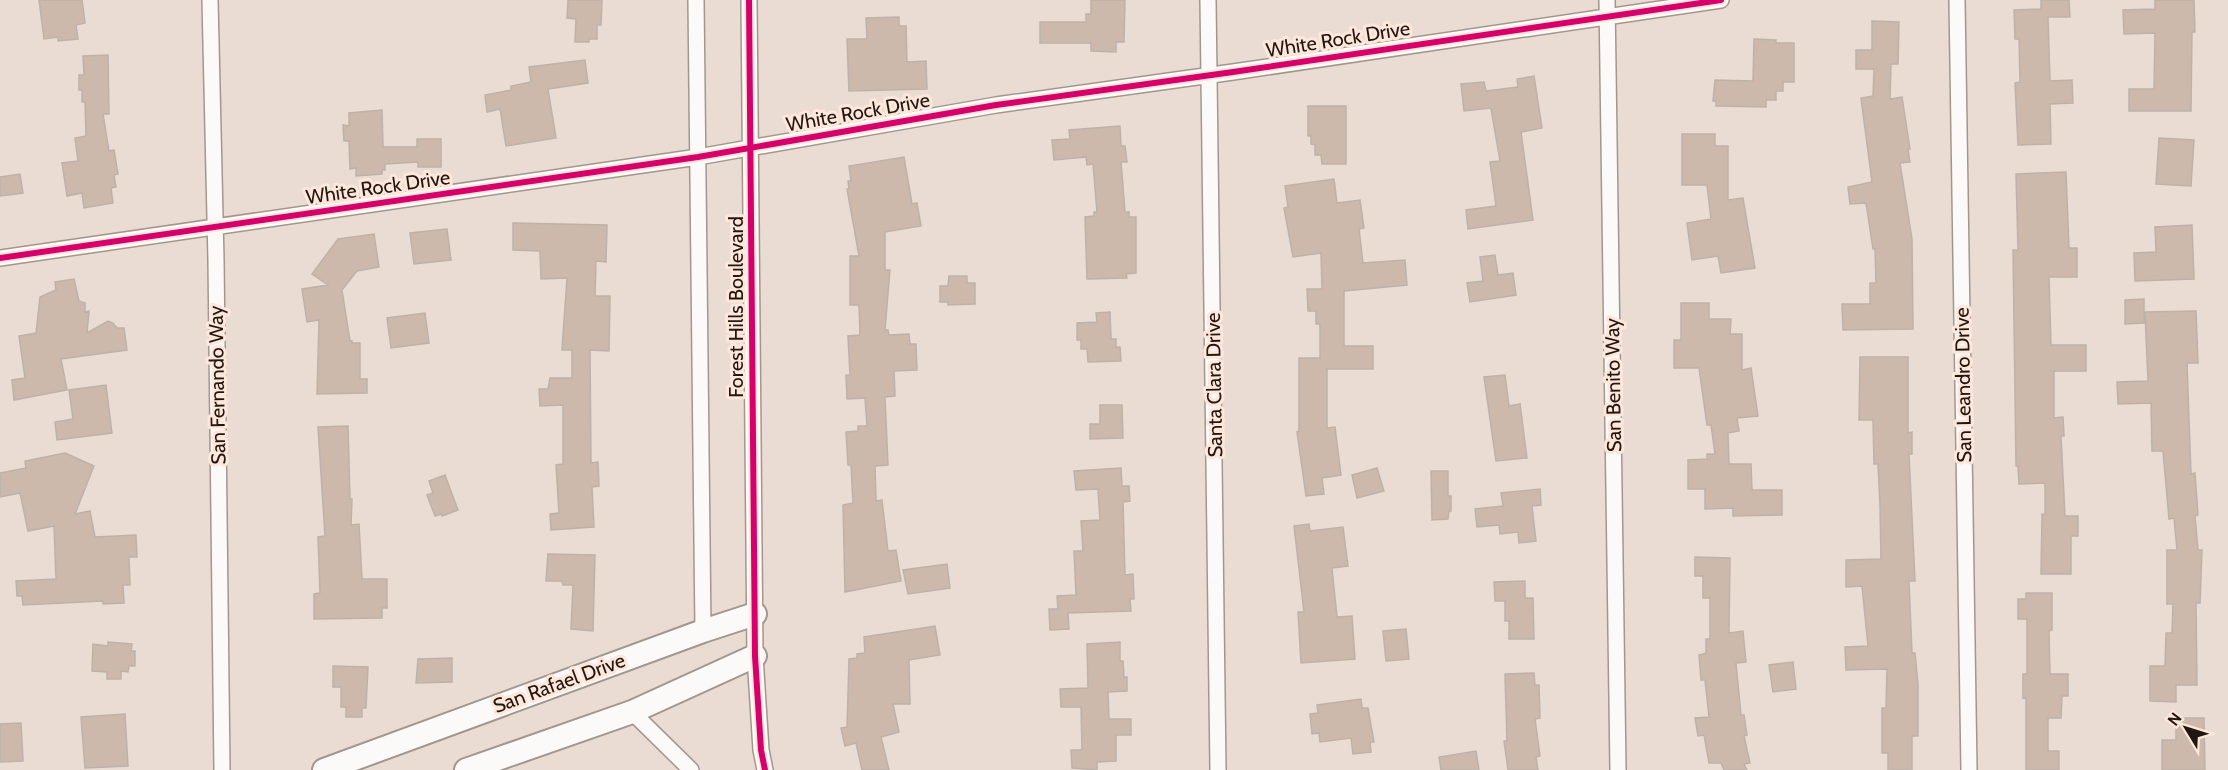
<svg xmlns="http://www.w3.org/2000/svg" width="2228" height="770" font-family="Cabin,sans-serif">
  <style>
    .building { fill: #ccb9ab; stroke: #bdb2aa; stroke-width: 1.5 }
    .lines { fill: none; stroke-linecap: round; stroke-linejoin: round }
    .street-casing { stroke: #a2978f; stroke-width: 18 }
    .secondary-casing { stroke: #a2978f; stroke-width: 26 }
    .street { stroke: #fcfaf8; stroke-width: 15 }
    .secondary { stroke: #fcfaf8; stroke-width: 22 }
    .cycleway-casing { stroke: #fee7da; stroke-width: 10 }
    .cycleway { stroke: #d6006c; stroke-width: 6 }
    .labels { text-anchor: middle; stroke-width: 6; stroke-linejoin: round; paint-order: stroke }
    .street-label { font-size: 20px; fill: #211711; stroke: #fee7da }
  </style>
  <rect width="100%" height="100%" fill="#eadcd2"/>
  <path class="building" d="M39 0H82L85 23 76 25 78 39 58 41V37L44 39Z
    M568 0H602L601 25H597V39H589V42H575L576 19 567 18Z
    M1091 0H1125L1124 42H1116V52L1091 51V43H1040V22H1086V14H1091Z
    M2041 0H2069L2070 17H2048L2050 81 2072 80 2073 103 2050 104 2051 144 2018 145 2015 83 2020 82 2019 39H2015L2014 10 2041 9Z
    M2155 0H2194L2195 32H2192L2191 111H2129V89H2154L2155 33 2124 34 2123 10 2155 9Z
    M899 17V26H906L907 62 926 61 927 89 849 91 847 39H867L866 18Z
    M1872 21 1899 22 1898 64H1891L1890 99 1902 97 1910 149H1908L1910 162 1900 163 1912 239 1913 329 1843 330 1842 304H1870V283H1876L1875 249H1873L1866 203 1850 204 1848 187 1872 182 1861 98 1873 96 1874 69H1856V50H1872Z
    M1754 39 1776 40V43H1794V82H1783V91H1776V100H1766V107L1716 106V101H1713L1715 80 1753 81Z
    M108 55 109 114H103L109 151 114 150 118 174 114 175 116 187 111 188 113 203 84 208 82 193 67 196 62 163 78 161 75 138 86 136 85 102H82V90H79V75H84L83 56Z
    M585 60 588 83 548 89 556 138 506 146 500 109 487 112 485 95 511 90V86L531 82 529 67Z
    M1534 76 1542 128 1521 132 1533 220 1468 229 1466 210 1496 206 1490 162 1500 161 1491 108 1464 111 1461 84 1484 82 1486 91 1518 87 1517 79Z
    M1308 106H1346V164H1322L1321 155H1315V145L1311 144V136H1308Z
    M382 110 383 147H417V139H441V167H418V162L385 164V170H382V174L356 176V168L350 169 349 141H344L343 125 349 126V113Z
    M1120 126 1121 146H1125L1127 162H1121L1125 212H1129V217H1136V273L1126 274 1127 278 1087 279 1085 217 1094 216V212H1097L1093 164 1087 165 1086 157 1054 160 1052 140 1070 139 1069 130Z
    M1682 134H1715V146H1728V200L1743 198 1755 268 1721 273 1718 256 1692 260 1687 223 1711 219 1707 185H1682Z
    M2159 138 2194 140 2191 186 2156 184Z
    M904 157 912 204 917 203 921 226 885 232V270H890L885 330H888L889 335 909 334 910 344H916L917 370 894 371 895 396 885 397 888 465 875 466 876 501 882 500 888 551 896 550 901 581 845 592 843 505 853 503 851 465H848L846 432 858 431V426H867L865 398 847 399 846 375H850L848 336 860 335 859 305H850V256H859L847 189H849L848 181H851L849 166Z
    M2066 172 2069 248H2077V277H2049L2051 345H2086V371H2054V418L2063 417 2064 436H2061L2065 516H2078V536H2071V574H2041L2042 514 2045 515V483L2019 484 2018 466H2016L2013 250H2018L2016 174Z
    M20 174 23 193 0 196V177Z
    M1334 179 1337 203 1360 200 1364 228 1359 229 1363 263 1405 260 1407 285 1344 291V346H1373V369H1327V428L1335 427 1341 475 1322 478 1324 494 1306 496 1297 432 1299 431V358H1320V324H1316V311H1308L1307 289H1322L1321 253 1293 257 1284 208 1288 207 1285 186Z
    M513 223 607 225 606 262 596 261 595 296H610L609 351 590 350 591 463 598 462 599 486 592 487 594 527 551 530 550 514 559 513 556 465 563 464V405L540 406 539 389H548L550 378H572V350H562L567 278 541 279 540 251 513 250Z
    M2192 225 2194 279 2135 281 2134 253 2156 252 2155 227Z
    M447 229 451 260 414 264 410 233Z
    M374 234 379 267 357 271 342 290 350 341H352V343H360V379H367V393L317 394 319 320 307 322 302 289 328 285 312 274 338 239Z
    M1495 255 1498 275 1513 273 1516 295 1470 302 1467 283 1483 281 1480 257Z
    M949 276H967V283H975V304L948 305V302H940V286H948Z
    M74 279 79 301 85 303V312L89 311 87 333 108 321 113 323 117 328H124L127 350 61 359 67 390 14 400 12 380 25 378 19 336 36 333 40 297 56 290 55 282Z
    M2144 299V323L2125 324V300Z
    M1681 303H1709V319H1731L1730 334H1742V370L1751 368 1758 416 1737 418 1739 431 1728 433 1729 464H1751L1752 490H1782V515L1733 516V508L1705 509V489H1688V460L1707 459V454H1715L1711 425H1707L1699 368H1674V340H1681Z
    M2196 311 2198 363H2187L2191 474 2195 473 2198 515 2195 516 2198 550H2202L2200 603H2196L2197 685H2176V702L2150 701V666H2165L2166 633H2172L2173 604H2167V550H2177L2174 518 2169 519 2163 451H2152L2151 403 2118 404 2117 382 2148 381 2145 312Z
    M1110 312 1111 339H1116V347H1120L1121 361 1088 362 1087 349H1081V340H1077V323L1097 322 1096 313Z
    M425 313 429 343 391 348 387 318Z
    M1860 357H1908V433L1912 432V454H1909L1915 581H1909L1912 653H1915L1918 685V736H1912V770H1888V753H1882V708H1886L1887 669 1846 670 1845 647 1868 646 1862 586 1846 587V560L1881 559 1880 505 1878 464H1874L1873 420H1859Z
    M1505 375 1509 406 1520 404 1527 458 1496 461 1484 377Z
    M106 385 112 433 57 440 55 422 73 419 69 390Z
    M1100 405H1122L1123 438 1090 439V424H1100Z
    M348 426 350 499H352L351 525 359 524 362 579H387V608H382V618L314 619V594L320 593 318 537 325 536 318 427Z
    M65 453 94 466 75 514 90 511 95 537 136 535 137 557H129L130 585H123L124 603 103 604V601L23 605 22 596H17L16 581 56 579 54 526 28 531 20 493 0 497V473L26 468 25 461Z
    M1121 468 1122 486H1129L1130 501 1123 502 1125 575 1133 574 1134 599H1130L1131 611 1068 613 1069 629 1050 630 1049 609H1058L1057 596 1076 595 1074 551H1083L1081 521 1100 520 1098 489 1076 490 1074 471Z
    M1377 468 1384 491 1357 498 1352 475Z
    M1431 471H1448V496H1451V511H1449L1448 519 1432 520Z
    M445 475 458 510 442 516 441 514 435 516 427 495 433 493 429 481Z
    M1540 489 1541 505 1532 506 1536 541 1519 543 1518 532 1500 534 1499 525 1477 527 1475 509 1503 506 1501 493Z
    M1309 524 1310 531 1343 527 1348 566 1332 568 1337 617 1352 616 1355 659 1301 663 1298 612H1304L1294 526Z
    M548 554 595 555 593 631 571 629 573 585H563L562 581H546Z
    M1695 557 1730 558 1729 633 1743 631 1746 662 1736 663 1741 715H1744L1747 735 1744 736 1750 763 1744 764 1747 770H1724L1721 763H1709L1704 735 1698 736 1695 718 1709 717 1705 680H1701L1699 655 1706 653V639H1710V598H1703V576H1695Z
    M947 564 950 588 908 594 903 570Z
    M1525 581V598H1533L1534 639H1509V621H1505V601H1495L1494 582Z
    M2026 593H2052V630L2049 631 2050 674H2068V696H2062L2061 718H2048V751H2059V770H2026V697L2023 698V674H2027V619H2018V599H2026Z
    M935 626 940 655 909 660 910 704H893L899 732 881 737 889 770H862L856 743 845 746 841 728 847 727 849 659 857 658V654L865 653 864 637Z
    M1406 629 1409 659 1386 661 1383 631Z
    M108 642 132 644 131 651H135V666H129L128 672 121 671V679H107V672L92 671 93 644 108 646Z
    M1120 642V661H1123L1124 677H1127V691L1108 692 1109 719H1131V735H1116V761L1097 762V770L1072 768 1071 750H1082L1081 707H1061L1060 689 1088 688 1087 644Z
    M452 658V682L416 683 418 659Z
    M1793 662 1796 689 1773 692 1769 665Z
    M333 666 368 667 366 708H362V717H346V707H341V687H333Z
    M1534 673 1535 685H1539L1540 718 1535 719 1540 756 1536 757 1538 770H1508L1504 741H1507L1505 674Z
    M1361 699 1362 708H1368L1374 742H1370L1371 752 1353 754 1351 738 1320 742 1319 733 1312 734 1310 714 1318 713 1317 705Z
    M125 714 128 766 85 768 81 717Z
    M2176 718H2204L2205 770H2162V740H2176Z
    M21 723 23 761 0 762V724Z
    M1476 751 1479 770H1441L1439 757Z"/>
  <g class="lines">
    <g class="street-casing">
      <path id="street" d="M210 0 216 260 222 770
        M696 0 703 631
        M749 0 755 656 761 750 765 770
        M1208 0 1218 770
        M1607 0 1618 770
        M1957 0 1969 770
        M0 258 698 157 996 105 1233 72 1721 0
        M632 712 691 770"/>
    </g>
    <g class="secondary-casing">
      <path id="secondary" d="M324 770 703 631 755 614
        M466 770 632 712 755 656"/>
    </g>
    <use href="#street" class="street"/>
    <use href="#secondary" class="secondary"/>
    <g class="cycleway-casing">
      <path id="cycleway" d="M749 0 755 656 761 750 765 770
        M0 258 698 157 996 105 1233 72 1721 0"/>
    </g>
    <use href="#cycleway" class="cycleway"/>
  </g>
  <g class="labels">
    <g class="street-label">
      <text transform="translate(1338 39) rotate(-9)" y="7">White Rock Drive</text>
      <text transform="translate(858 112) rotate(-10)" y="7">White Rock Drive</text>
      <text transform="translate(378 187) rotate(-8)" y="7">White Rock Drive</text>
      <text transform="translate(736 307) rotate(-90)" y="7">Forest Hills Boulevard</text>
      <text transform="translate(217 385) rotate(-91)" y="7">San Fernando Way</text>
      <text transform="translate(1214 385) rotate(-91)" y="7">Santa Clara Drive</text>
      <text transform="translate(1613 385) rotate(-91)" y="7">San Benito Way</text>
      <text transform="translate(1963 385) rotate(-91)" y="7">San Leandro Drive</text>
      <text transform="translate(559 683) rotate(-20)" y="7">San Rafael Drive</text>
    </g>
  </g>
  <g transform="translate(2186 728) rotate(308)" stroke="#fee7da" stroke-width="4.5" paint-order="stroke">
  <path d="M0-4.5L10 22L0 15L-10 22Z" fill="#211711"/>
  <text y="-9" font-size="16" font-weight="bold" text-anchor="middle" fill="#211711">N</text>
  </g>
</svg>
